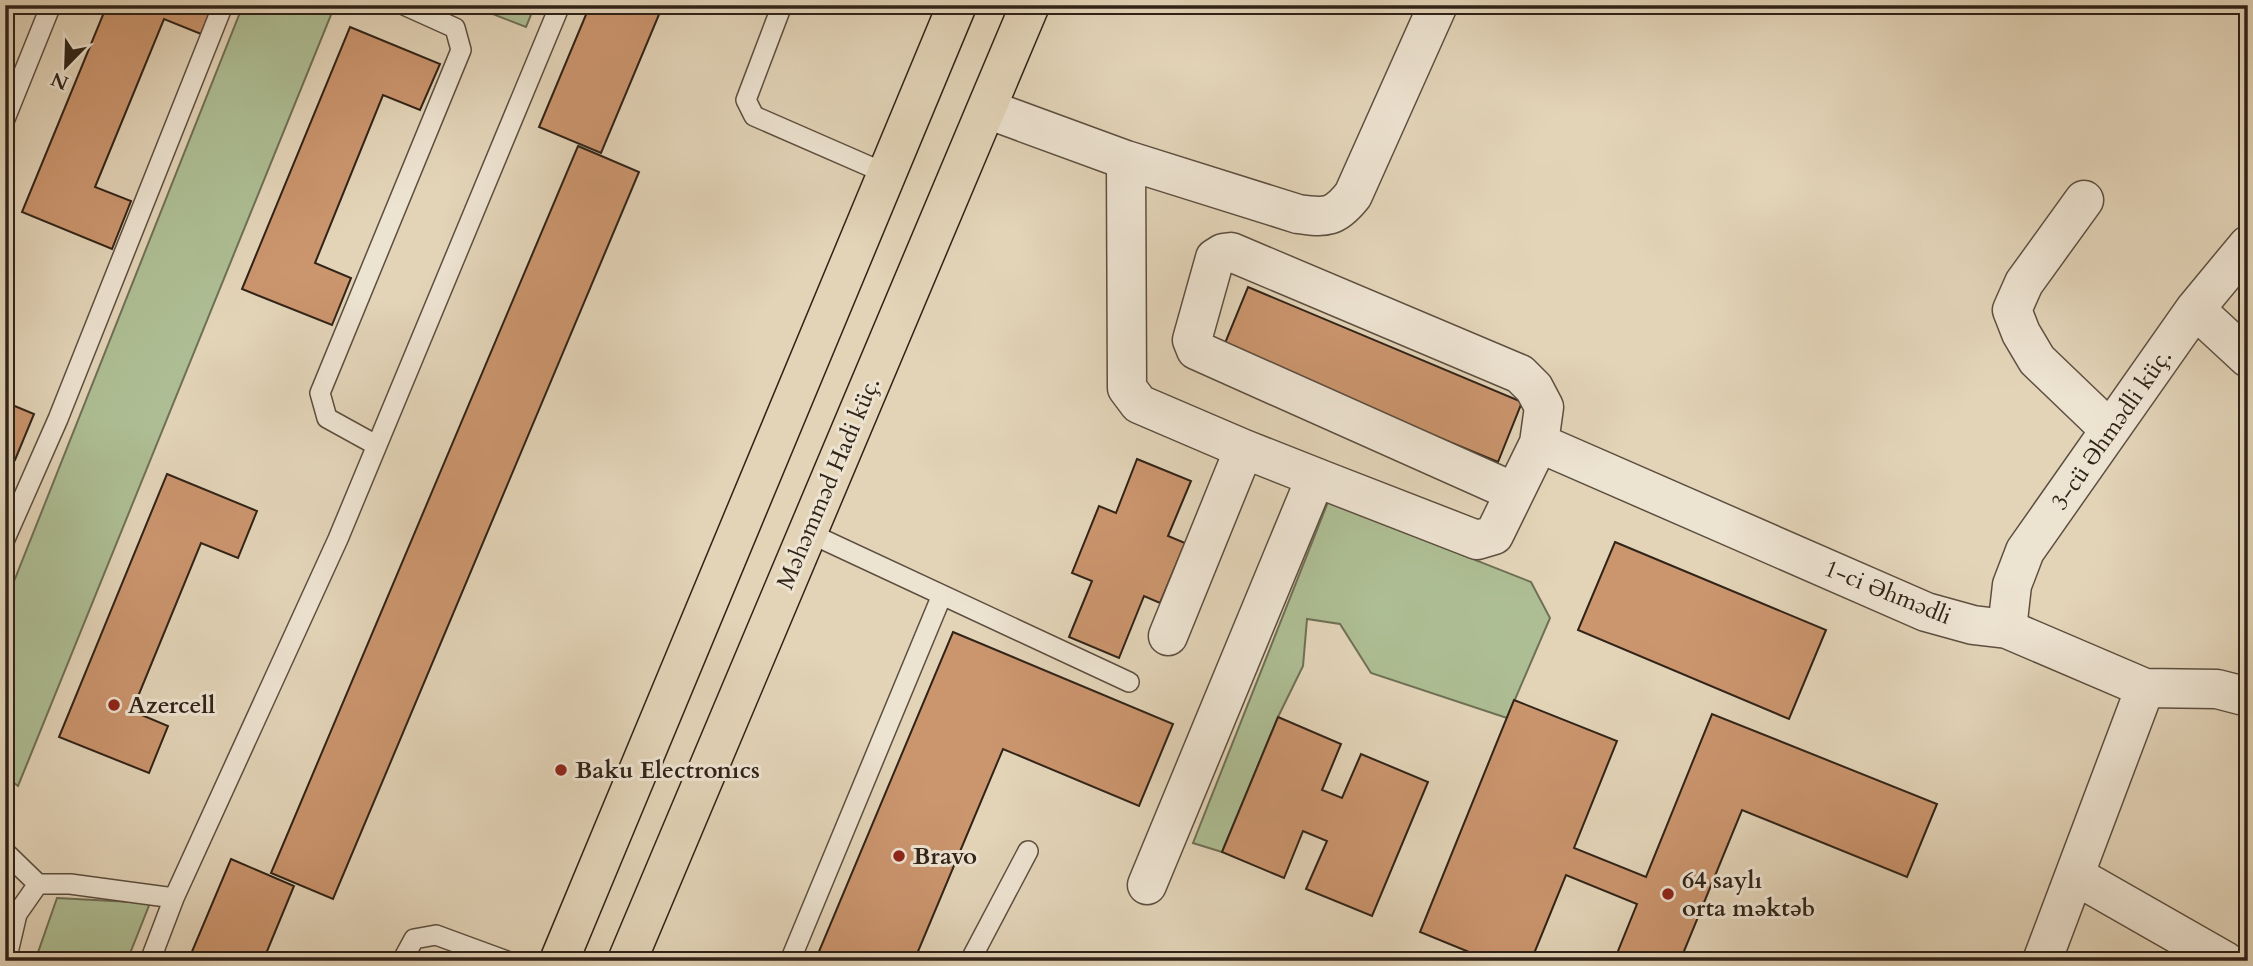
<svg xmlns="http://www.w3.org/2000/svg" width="2253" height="966" font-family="Cardo,serif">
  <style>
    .green { fill: #aebe94; stroke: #6f7056; stroke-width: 2 }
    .building { fill: #cb956e; stroke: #302318; stroke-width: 2 }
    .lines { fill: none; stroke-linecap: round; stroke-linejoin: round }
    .service-casing { stroke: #5d4f40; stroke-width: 22 }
    .minor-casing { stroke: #5d4f40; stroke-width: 41 }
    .primary-casing { stroke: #302318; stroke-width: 41 }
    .service { stroke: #ede3d1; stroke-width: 19 }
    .minor { stroke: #ede3d1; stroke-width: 38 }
    .primary { stroke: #e3d4b8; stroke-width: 38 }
    .poi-dot { fill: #8f2418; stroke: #ede3d1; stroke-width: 2.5 }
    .labels { text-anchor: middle; stroke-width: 6; stroke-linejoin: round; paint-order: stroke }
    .street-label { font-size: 24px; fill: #302318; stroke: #ede3d1 }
    .poi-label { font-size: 24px; font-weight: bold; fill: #302318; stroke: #ede3d1; text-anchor: start }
  </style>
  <rect width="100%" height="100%" fill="#e3d4b8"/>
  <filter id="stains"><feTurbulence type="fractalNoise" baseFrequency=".00286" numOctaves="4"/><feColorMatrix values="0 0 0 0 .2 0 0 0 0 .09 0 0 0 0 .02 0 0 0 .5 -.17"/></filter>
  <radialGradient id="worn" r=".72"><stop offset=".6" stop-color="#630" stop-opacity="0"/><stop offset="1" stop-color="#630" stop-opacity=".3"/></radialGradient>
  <path class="green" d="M243 5H335L18 786 5 776V604Z
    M478 5H535L526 27 477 8Z
    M1328 502 1531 582 1550 618 1507 718 1371 673 1340 624 1307 619 1303 666 1278 717 1222 852 1193 843Z
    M57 898 150 903 127 961H35Z"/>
  <path class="building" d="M107 5H213L201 34 164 19 95 187 131 201 112 249 22 212Z
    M590 5H663L601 153 539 127Z
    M350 27 440 64 420 110 383 95 315 263 351 278 332 325 242 289Z
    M578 146 639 172 333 899 271 873Z
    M1248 287 1522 402 1498 462 1223 348Z
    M5 402 34 414 15 460 5 456Z
    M1137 459 1191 481 1168 536 1185 543 1160 603 1144 596 1119 658 1069 637 1092 581 1072 573 1099 506 1116 513Z
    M167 474 257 511 238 558 201 543 132 711 168 726 149 773 59 737Z
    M1615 542 1826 630 1789 719 1578 630Z
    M953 632 1173 724 1139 806 1003 749 914 961H815Z
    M1514 700 1617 741 1574 848 1646 877 1712 714 1937 804 1907 877 1742 810 1680 961H1614L1637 904 1566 875 1531 961H1491L1420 932Z
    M1278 717 1341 744 1322 790 1342 798 1361 754 1428 782 1372 916 1306 889 1327 841 1303 831 1284 878 1222 852Z
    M231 859 294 886 263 961H188Z"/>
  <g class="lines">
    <g class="service-casing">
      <path id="service" d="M782 5 746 100 754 116 887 174
        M5 119 51 5
        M376 445 327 418 320 393 461 50 455 28 404 5
        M807 532 1129 682
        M5 539 58 419 223 5
        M5 852 38 884
        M6 961 17 914 38 884H70L174 898
        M150 961 174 898 338 539 560 5
        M402 961 414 939 436 935 507 961
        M790 961 942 595
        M970 961 1028 851"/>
    </g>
    <g class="minor-casing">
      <path id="minor" d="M987 109 1126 160 1298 214C1326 218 1335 218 1353 195L1438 5
        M1126 160 1127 388 1139 404 1244 449 1168 636
        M2084 200 2024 283 2012 310 2021 333 2037 360 2110 430
        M2195 309 2248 358
        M1539 443 1926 612 1973 625 2007 629 2145 688 2217 689 2248 697
        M1244 449 1320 479
        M2007 629 2012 585 2025 551 2195 309 2248 245
        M2076 876 2225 961
        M1147 885 1313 484 1320 479 1477 540 1494 535 1539 443 1544 407 1534 388 1520 374 1231 252 1223 253 1215 258 1192 340 1196 350 1514 492
        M2042 961 2145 688"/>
    </g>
    <g class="primary-casing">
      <path id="primary" d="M559 961 957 5
        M627 961 1030 5"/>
    </g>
    <use href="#service" class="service"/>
    <use href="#minor" class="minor"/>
    <use href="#primary" class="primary"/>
  </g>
  <g class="poi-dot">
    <circle cx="114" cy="705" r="7"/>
    <circle cx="561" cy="770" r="7"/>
    <circle cx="899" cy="856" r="7"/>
    <circle cx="1668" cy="894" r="7"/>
  </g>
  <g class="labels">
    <g class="street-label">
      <text transform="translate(2111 429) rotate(-55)" y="8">3-cü Əhmədli küç.</text>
      <text transform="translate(828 483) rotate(-67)" y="8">Məhəmməd Hadi küç.</text>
      <text transform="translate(1888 592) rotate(22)" y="8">1-ci Əhmədli</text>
    </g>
    <g class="poi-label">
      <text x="128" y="713">Azercell</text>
      <text x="575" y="778">Baku Electronıcs</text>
      <text x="913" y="864">Bravo</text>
      <text x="1682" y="888">64 saylı<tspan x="1682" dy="28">orta məktəb</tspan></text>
    </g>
  </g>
  <rect width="2253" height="966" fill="none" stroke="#e3d4b8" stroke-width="28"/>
  <rect x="7" y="7" width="2239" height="952" fill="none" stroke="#302318" stroke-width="3.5"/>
  <rect x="14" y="14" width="2225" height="938" fill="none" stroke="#302318" stroke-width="2"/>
  <g transform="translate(66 66) rotate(203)" stroke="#ede3d1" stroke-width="5" paint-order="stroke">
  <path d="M0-5L12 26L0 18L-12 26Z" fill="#302318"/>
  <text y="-10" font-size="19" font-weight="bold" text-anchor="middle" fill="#302318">N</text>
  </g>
  <rect width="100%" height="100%" filter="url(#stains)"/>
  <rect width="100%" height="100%" fill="url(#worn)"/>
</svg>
